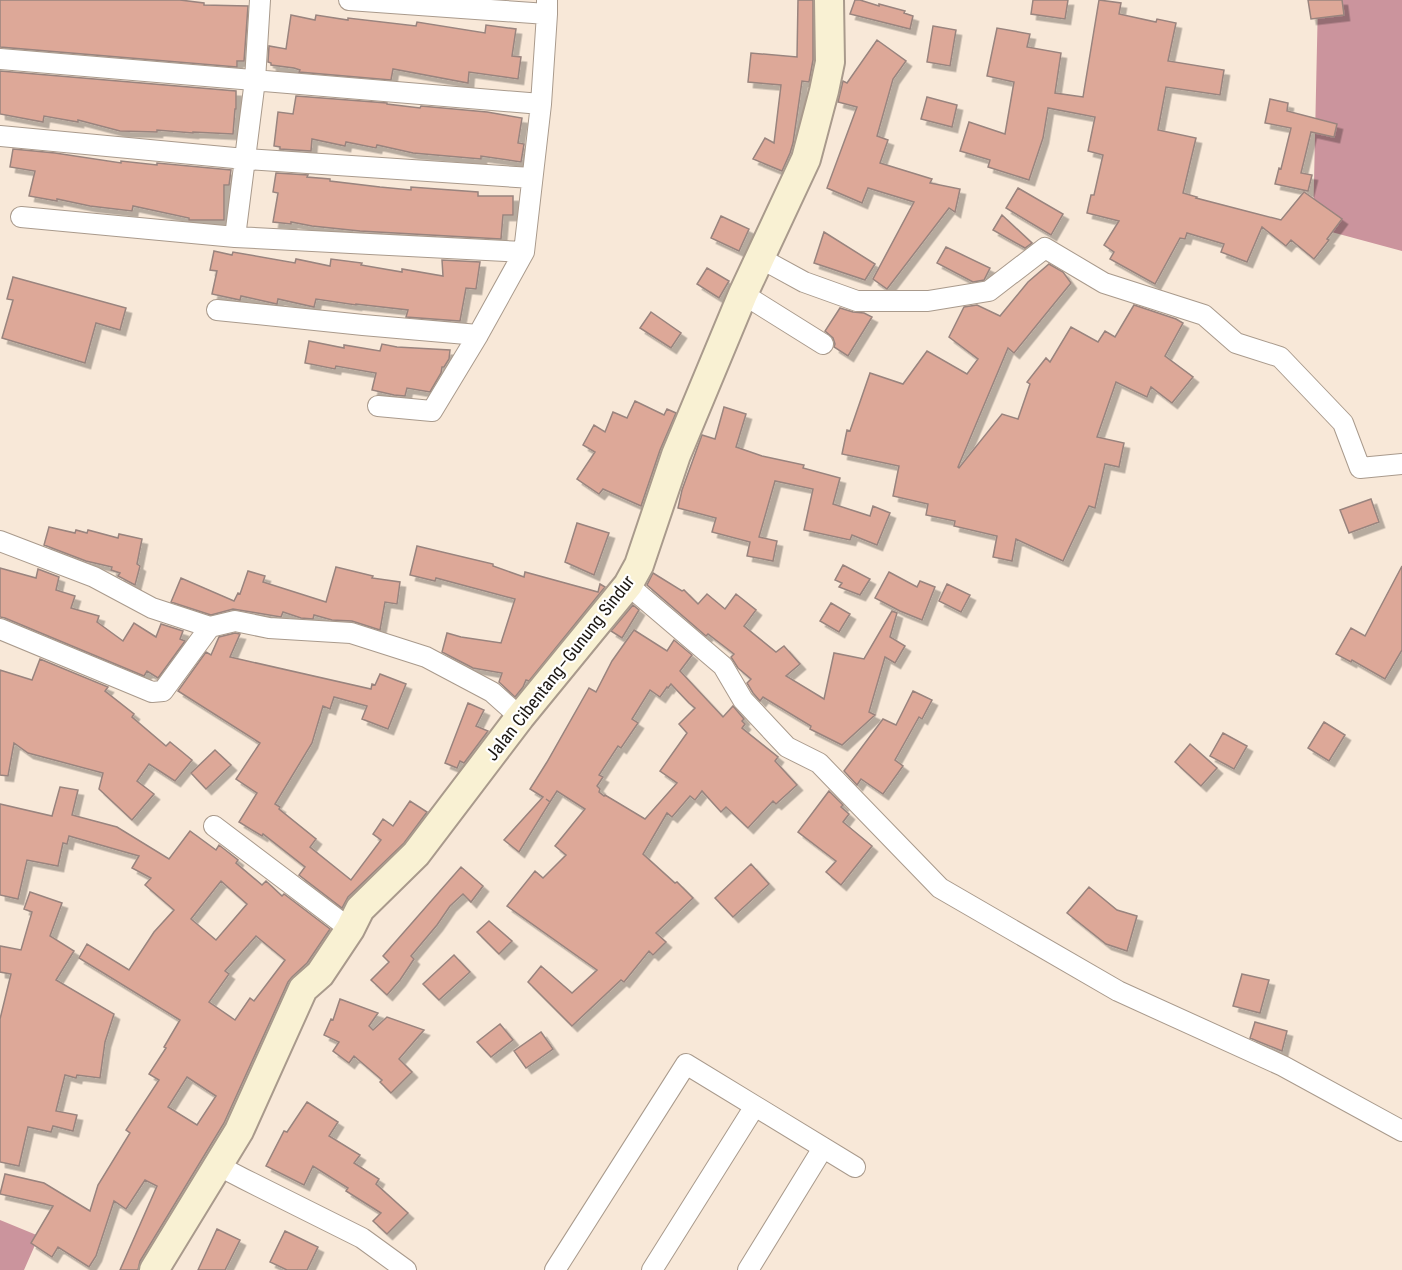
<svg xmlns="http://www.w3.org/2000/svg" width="1402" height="1270" font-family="'Roboto Condensed',sans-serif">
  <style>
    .forest { fill: #cb949d }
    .building { fill: #dda898; stroke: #99847e; stroke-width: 1.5; fill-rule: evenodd; filter: url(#shadow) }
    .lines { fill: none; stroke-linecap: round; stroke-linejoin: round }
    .street-casing { stroke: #a99a8c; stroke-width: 22 }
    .secondary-casing { stroke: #a99a8c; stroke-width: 32 }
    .street { stroke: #fff; stroke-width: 20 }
    .secondary { stroke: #f9f1d3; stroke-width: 28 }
    .labels { text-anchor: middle; stroke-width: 4.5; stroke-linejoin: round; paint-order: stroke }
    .street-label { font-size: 18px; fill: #1c1712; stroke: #fff }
  </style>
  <defs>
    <filter id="shadow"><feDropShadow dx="5.5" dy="5.5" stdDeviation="0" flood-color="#0004"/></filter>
  </defs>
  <rect width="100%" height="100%" fill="#f8e8d8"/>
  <path class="forest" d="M1318 0H1402V251L1313 227Z
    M0 1220 39 1236 24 1270H0Z"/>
  <path class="building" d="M0 0H180L204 3V5L248 6 244 61H237V67L0 47Z
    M798 0H813V60L809 82 802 81 793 143 790 153 782 171 753 159 765 138 774 143 781 85 748 82 751 53 797 57Z
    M855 0H860L879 6V4L905 11 904 13 913 16 910 29 850 14Z
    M1033 0H1068L1065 19 1031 14Z
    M1099 0 1121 3 1119 14 1156 22 1157 19 1176 23 1168 61 1224 70 1220 95 1166 87 1158 130 1196 138 1183 193 1197 197 1196 198 1281 220 1304 192 1342 219 1327 239 1329 240 1314 259 1291 240 1286 246 1262 227 1247 262 1221 252 1224 244 1187 233 1185 239 1180 238 1155 284 1110 259 1114 252 1104 245 1119 221 1087 213 1091 195H1094L1103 155 1088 151 1095 117 1048 108 1043 138 1029 180 988 167 990 160 960 151 969 122 1005 134 1014 82 987 76 997 28 1030 34 1027 47 1061 53 1055 93 1083 97Z
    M1308 0H1342L1344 15 1311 19Z
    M291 15 315 20 316 15 348 20V18L416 26 417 22 485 33 486 25 516 29 512 56 521 57 518 79 469 72 468 83 393 69 391 80 299 72 300 70 294 68 271 65V63L268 62 269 46 286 49Z
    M933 26 956 30 950 66 927 62Z
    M877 40 906 61 893 79 877 136 888 140 880 163 932 179 930 183 960 189 955 212 949 208 887 289 873 279 914 202 868 188 862 203 827 188 857 107 838 102 843 81 847 83Z
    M0 71 236 91V109H235L233 134 193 132V133L157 130V132L120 131 78 120V122L44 116 43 122 0 114Z
    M296 96 387 103V104L420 108 421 106 487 112 522 118 518 143 524 144 521 162 481 156V159L413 153 377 145 376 148 346 142 345 146 312 139 311 151 280 149V147L274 146 278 112 293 114Z
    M927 97 957 105 952 127 921 119Z
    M1270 99 1288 103 1287 111 1337 124 1334 137 1311 132 1301 173 1312 175 1308 191 1275 184 1279 168 1281 169 1291 128 1265 123Z
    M13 149 55 153 121 163V161L157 165V163L231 170 229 185H224V220H189V218L133 206 132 211 90 206 57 199V201L29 196 35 171 10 167Z
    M276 173 308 175 307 177 330 179V181L380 187 411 190V187L478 192V196H513V215H503L501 239 360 231 312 226 291 222V224L273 222 278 193 273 192Z
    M1018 188 1063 214 1051 235 1006 208Z
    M1002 215 1032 243 1025 248 993 230Z
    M721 216 749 229 739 251 711 238Z
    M824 232 875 264 865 280 814 263Z
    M946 247 990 268 984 280 973 282 937 263Z
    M214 251 232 255 233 252 295 263 296 259 330 266 331 259 362 263 361 265 402 272V269L443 276 442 260 480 262 476 289 466 288 460 321 406 317 408 310 356 304V305L316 299 314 307 278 299 277 304 241 296 240 300 212 294 217 271 210 270Z
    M1049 264 1063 272 1071 283 1014 353 1008 348 958 467 959 468 1002 414 1018 419 1030 384 1027 382 1046 358 1050 362 1071 327 1098 342 1105 331 1115 337 1134 305 1176 319 1183 323 1165 356 1193 377 1172 403 1151 387 1147 397 1116 382 1097 437 1124 443 1119 467 1105 464 1095 508 1089 506 1063 561 1016 539 1012 561 993 557 997 536 954 526 955 521 926 515 928 504 893 496 899 466 842 454 847 430 850 431 870 373 903 384 927 351 967 374 978 359 949 337 964 307 977 305 1000 316 1028 282Z
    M707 268 729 281 719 298 697 284Z
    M13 277 126 308 120 330 96 323 85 363 2 338 13 300 7 299Z
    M840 308 853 312 864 313 872 317 848 356 834 347 835 344 833 338 825 331Z
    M651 312 681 333 671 348 640 328Z
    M309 341 344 348V345L380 351 382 344 397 347 450 350 449 359 444 367H442L441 373 430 392 407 388 405 396 394 395 372 390 376 373 336 366 335 369 305 363Z
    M635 401 664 415 667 409 676 413 660 450 641 506 603 489 599 494 577 479 595 452 583 445 594 425 605 432 613 412 627 418Z
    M724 407 746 414 736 447 762 456 804 465 803 468 840 478 833 504 870 516 873 506 890 513 877 545 852 535 850 540 804 530 813 489 775 481 759 537 777 541 773 561 747 556 750 542 712 532 716 518 678 508 682 490 702 435 715 439Z
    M1371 499 1379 522 1349 533 1340 510Z
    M577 523 609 533 594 575 565 562Z
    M49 527 75 533 76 530 87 533 88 530 118 538 119 534 142 539 137 564 140 566 135 585 118 576 120 573 111 570 112 567 86 561 44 545Z
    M417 546 493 564V566L524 577 525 572 598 592 600 584 605 587 529 681 526 680 523 687 515 697 499 682 502 673 473 668 442 652 447 633 461 637 501 643 515 599 436 578 435 581 410 575Z
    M843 565 870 579 860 595 839 587 842 583 835 580Z
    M1402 566V650L1385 679 1352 660 1351 662 1336 654 1351 628 1365 636Z
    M336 567 373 576 372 578 400 582 397 604 385 602 380 630 352 621 332 620 314 615 313 619 301 618 283 612 281 617 233 609 211 615 171 602 181 578 234 601 238 593 240 594 248 571 265 576 263 582 326 602Z
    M0 568 36 578 38 569 59 577 56 590 75 596 71 608 99 616 97 622 123 641 134 623 156 637 161 624 183 631 180 639 185 641 158 678 147 671 144 676 5 618 0 617Z
    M889 572 917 587 920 581 935 587 922 620 900 611 875 598Z
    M653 573 682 591 684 590 698 604 707 594 725 609 736 594 756 610 744 626 776 652 784 646 800 664 786 676 824 699 834 653 864 659 892 611 897 613 890 637 905 646 895 663 885 657 869 712 875 715 842 745 810 729 811 726 763 697 760 701 753 693 747 683 751 679 738 668 731 657 734 654 708 634 706 636 647 585Z
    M947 584 970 595 961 612 939 601Z
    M831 603 850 614 839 632 820 621Z
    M633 605 639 610 622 638 611 631Z
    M634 630 667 651 674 640 692 655 680 671 723 717 733 706 744 719 742 721 745 724 742 728 778 757 775 761 797 785 776 804 773 801 748 828 726 807 721 812 702 791 695 800 690 796 672 817 667 813 643 854 675 883 677 882 693 898 656 933 666 942 653 955 649 951 624 982 621 980 572 1026 528 982 541 966 572 993 597 970 507 906 535 871 543 878 566 855 555 846 585 809 557 791 550 802 546 799 550 802 519 852 504 840 543 797 530 789 547 762 589 688 596 692 612 661ZM671 684 689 703 695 708 679 724 687 733 660 771 677 783 645 819 605 795 604 796 599 792 600 789 597 786 603 777 599 775 618 746 621 748 638 723 632 719 650 690 660 697 667 687 668 688Z
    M235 633 240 634 230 657 371 689 372 684 375 685 380 674 406 684 388 729 362 719 367 706 334 697 330 709 323 706 312 743 275 804 280 807 279 809 316 839 310 847 351 880 381 840 373 834 383 819 393 826 410 801 427 812 404 843 348 897 342 908 299 875 305 867 263 834 262 836 239 822 257 793 236 779 260 743 178 691 206 652 211 655 219 637Z
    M40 659 108 687 105 691 134 714 132 717 166 746 170 742 192 760 175 781 149 764 137 781 154 794 132 820 99 789 103 773 28 753 14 743 8 776 0 775V670L32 680Z
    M913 691 932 700 922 719 919 717 895 760 903 766 883 794 861 779 857 785 844 771 883 719 896 725Z
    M468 703 484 710 476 726 488 731 464 763 460 761 457 768 445 763Z
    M1324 722 1345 735 1329 761 1308 748Z
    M1223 733 1247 746 1234 769 1210 756Z
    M1190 744 1217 768 1201 786 1175 762Z
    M215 750 231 765 206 789 191 773Z
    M60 787 78 790 72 815 117 827 169 859 190 831 216 850 219 845 238 860 236 863 262 885 266 881 282 896 284 894 330 929 307 963 292 977 288 982 224 1123 140 1261 138 1270H120L157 1186 145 1180 126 1209 114 1201 96 1256 89 1267 58 1247 52 1257 31 1243 53 1206 0 1194 5 1174 44 1183 90 1211 98 1185 130 1133 126 1130 159 1080 149 1074 166 1048 164 1047 180 1020 79 958 87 944 129 970 154 932 174 910 145 885 151 878 132 868 139 856 69 836 67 844 63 843 58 866 27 860 18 899 0 895V804L52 816ZM221 881 247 904 216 940 191 919ZM256 936 285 960 254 1001 250 998 235 1020 209 1002 229 974 225 971ZM187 1077 216 1096 197 1125 168 1107Z
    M829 791 843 805 841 807 849 814 843 822 872 846 841 885 826 872 836 861 798 832Z
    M751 864 769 884 733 917 715 898Z
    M461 867 483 886 471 902 463 894 450 906 437 925 411 956 414 959 400 980 387 995 371 980 389 962 383 956Z
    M1089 887 1117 910 1137 916 1127 951 1106 944 1067 913Z
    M30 892 62 903 50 936 74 951 56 980 114 1014 105 1042 100 1078 77 1075 76 1078 65 1075 56 1111 77 1115 73 1131 53 1126 51 1132 28 1127 19 1166 0 1162V1019L11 974 0 972V946L21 950 32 912 24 909Z
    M489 921 512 941 499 954 477 932Z
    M454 955 470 972 439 1000 423 984Z
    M1242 974 1269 980 1260 1013 1233 1006Z
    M340 999 378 1013 369 1026 373 1030 387 1017 424 1030 399 1059 412 1072 391 1093 380 1082 382 1080 354 1056 349 1063 333 1051 339 1042 324 1035 331 1019 333 1020Z
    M1255 1022 1287 1031 1282 1051 1250 1038Z
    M500 1024 513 1040 491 1057 477 1042Z
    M541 1032 553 1049 526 1068 514 1051Z
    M307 1102 338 1122 329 1136 360 1155 354 1163 379 1179 376 1184 408 1213 387 1234 373 1221 381 1213 346 1191 348 1188 313 1166 304 1185 266 1166 284 1131 287 1132Z
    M217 1229 240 1240 225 1270H198Z
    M285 1231 318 1247 307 1270H287L270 1262Z"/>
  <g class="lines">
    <g class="street-casing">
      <path id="street" d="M349 0 547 14
        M0 59 541 104
        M0 136 245 159 532 178
        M21 217 235 237 524 252
        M235 237 255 80 260 0
        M760 258 804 282 857 301H928L989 291 1045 248 1104 283 1204 315 1236 343 1280 357 1343 423 1360 468 1402 464
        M743 294 823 344
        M217 310 363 325 478 335
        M378 406 432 411 478 335 524 252 541 104 547 14V0
        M0 541 94 577 152 608 210 627 235 621 269 628 351 633 426 657 492 692 520 717
        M628 585 723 666 743 700 787 747 819 763 940 888 1118 991 1283 1066 1402 1131
        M0 629 152 692 163 691 210 627
        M214 826 350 929
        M219 1166 244 1179 362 1238 406 1270
        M555 1270 686 1064 855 1167
        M652 1270 755 1106
        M748 1270 823 1148"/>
    </g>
    <g class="secondary-casing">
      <path id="secondary" d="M154 1270 239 1131 303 989 320 974 350 929 360 909 416 854 520 717 628 585 639 565 676 455 743 294 806 159 824 91 830 62 829 0"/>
    </g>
    <use href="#street" class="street"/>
    <use href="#secondary" class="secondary"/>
  </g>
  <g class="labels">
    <g class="street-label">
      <text transform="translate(560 668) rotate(-52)" y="6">Jalan Cibentang–Gunung Sindur</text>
    </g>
  </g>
</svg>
